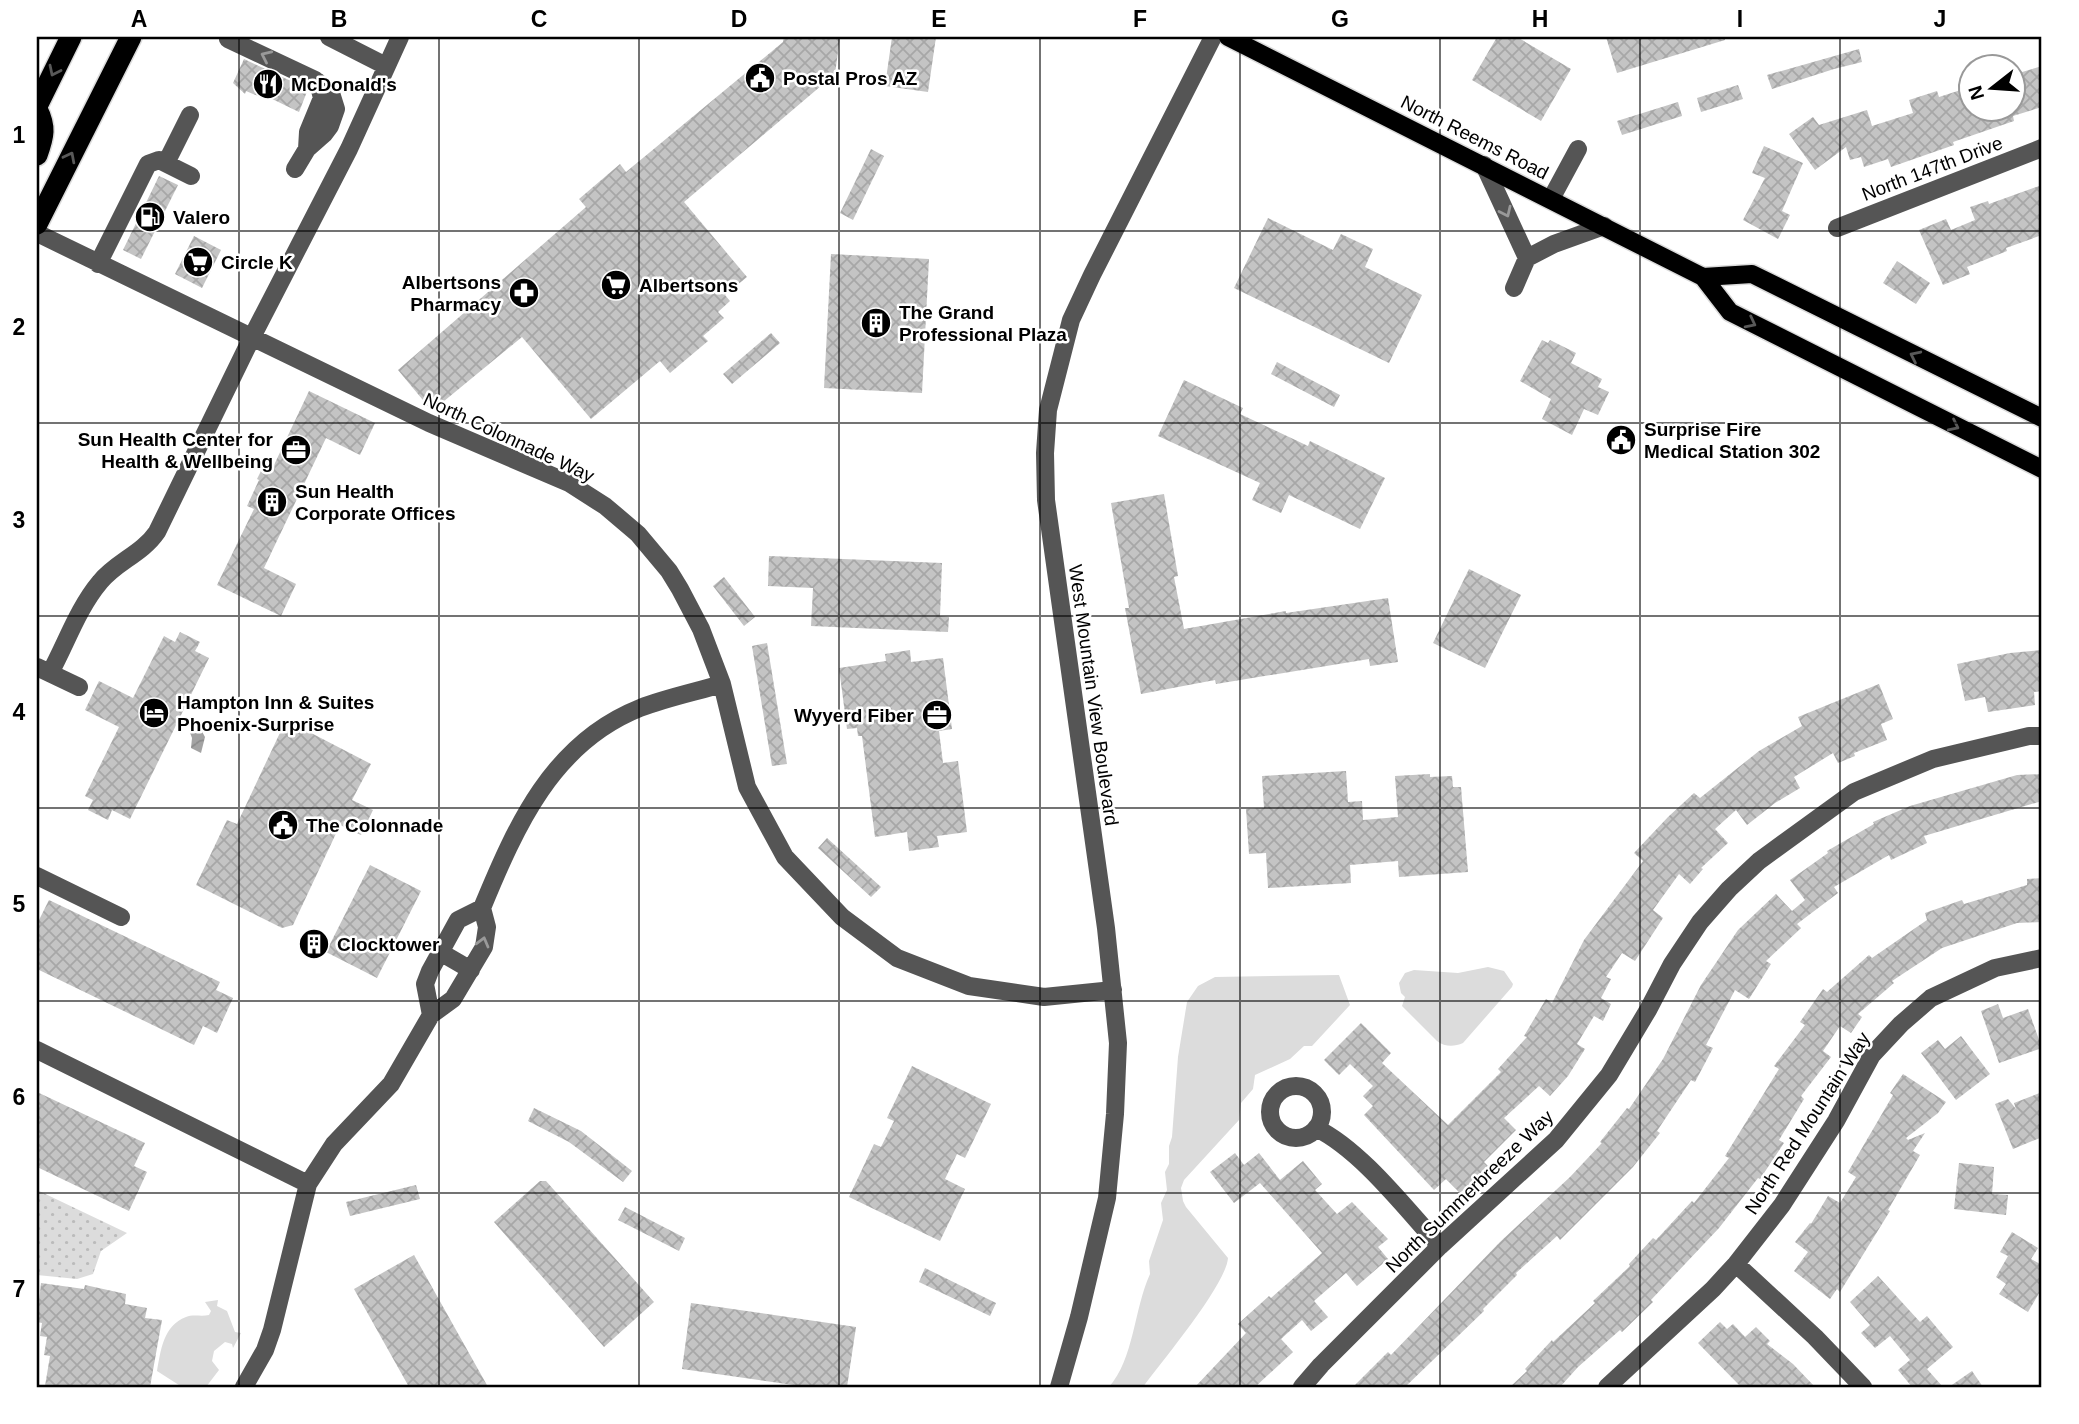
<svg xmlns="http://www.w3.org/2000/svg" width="2079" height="1424" font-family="Helvetica,sans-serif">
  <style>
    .grass { fill: #dcdcdc }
    .garden { fill: url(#garden-dots) }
    .water { fill: url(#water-waves) }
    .building { fill: url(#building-cross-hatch) }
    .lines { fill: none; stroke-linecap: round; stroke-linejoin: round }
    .major-casing { stroke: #dbdbdb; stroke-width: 21 }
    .highway-casing { stroke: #dbdbdb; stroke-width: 24 }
    .minor { stroke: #555; stroke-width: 18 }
    .major { stroke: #000; stroke-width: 18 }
    .highway { stroke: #000; stroke-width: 21 }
    .oneway { stroke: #999 }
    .oneway2 { stroke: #595959 }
    .grid { fill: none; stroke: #000; stroke-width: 2; stroke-opacity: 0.55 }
    .labels { text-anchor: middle; stroke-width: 5; stroke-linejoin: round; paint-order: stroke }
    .poi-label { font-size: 19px; font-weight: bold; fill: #000; stroke: #fff; text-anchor: start }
    .street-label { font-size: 19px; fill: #000; stroke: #fff }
    .neatline { fill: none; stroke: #000; stroke-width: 2.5 }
    .grid-label { font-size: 23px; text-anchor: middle; font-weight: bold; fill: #000 }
  </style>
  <defs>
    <pattern id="garden-dots" width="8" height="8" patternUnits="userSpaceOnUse" patternTransform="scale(1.75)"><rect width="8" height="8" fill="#dcdcdc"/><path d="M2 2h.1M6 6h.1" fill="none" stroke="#bbb" stroke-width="1.8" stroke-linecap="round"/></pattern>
    <pattern id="water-waves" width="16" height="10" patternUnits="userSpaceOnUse" patternTransform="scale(1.75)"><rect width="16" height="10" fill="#a3a3a3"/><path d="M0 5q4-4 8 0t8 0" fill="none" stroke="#8b8b8b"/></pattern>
    <pattern id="building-cross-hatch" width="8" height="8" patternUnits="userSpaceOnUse" patternTransform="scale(1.75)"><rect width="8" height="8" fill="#c4c4c4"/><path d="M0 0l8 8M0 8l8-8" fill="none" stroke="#a7a7a7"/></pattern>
  </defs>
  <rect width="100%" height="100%" fill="#fff"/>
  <path class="grass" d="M1488 967 1504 971 1513 984 1512 987 1463 1043C1454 1047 1445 1047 1437 1041L1402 1006 1405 997 1401 993 1399 983 1405 973 1414 970 1458 973Z
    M1339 975 1350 1005 1312 1046H1304L1290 1059 1255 1075 1253 1089 1241 1103 1239 1120 1184 1180 1181 1188 1183 1201 1186 1207 1228 1258C1226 1285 1162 1361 1143 1387H1109C1134 1359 1134 1309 1150 1274L1149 1261 1163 1220 1161 1203 1167 1190 1165 1172 1169 1164V1146L1172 1137 1178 1057 1187 1002 1198 986 1215 977Z
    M218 1300 217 1306 227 1311 235 1332 241 1333 233 1348 232 1344 225 1342 214 1351 212 1361 219 1370 206 1387H182L157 1371C161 1350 163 1326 186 1317 193 1314 201 1317 209 1315L211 1311 205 1302Z"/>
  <path class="garden" d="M37 1190 127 1233 101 1251 93 1274 77 1279 37 1275Z"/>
  <path class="water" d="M197 722 205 737 201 753 191 748 192 738 189 730Z"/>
  <path class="building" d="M784 37H840L835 74 684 202 747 277 725 295 730 301 718 312 724 318 703 336 708 341 670 373 660 361 591 419 522 337 432 411 398 370 586 207 579 199 620 164 626 172 783 42Z
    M892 37H936L928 92 885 86Z
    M1497 37H1517L1571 69 1541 121 1472 80Z
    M1606 37H1725V40L1617 73Z
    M1859 49 1862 62 1834 69 1772 89 1767 75Z
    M244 59 308 89 299 112 266 96 265 99 246 91 245 94 233 83Z
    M2042 66V107L2013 116 2014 121 1953 142 1954 145 1891 167 1888 159 1864 167 1861 157 1850 160 1846 147 1815 170 1789 134 1813 117 1819 125 1867 110 1872 126 1913 113 1909 100 1937 91 1939 97 1970 87V108H2011L2012 115V75Z
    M1738 85 1743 99 1701 112 1697 98Z
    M1678 102 1682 116 1622 135 1617 121Z
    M1764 146 1803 163 1782 211 1790 215 1778 239 1743 220 1765 178 1752 173Z
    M871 149 884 156 853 220 840 213Z
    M159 176 178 185 141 259 123 250Z
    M2042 185V235L2006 248 2007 251 1967 267 1970 274 1943 285 1919 230 1946 219 1951 230 1975 220 1970 207 1988 201 1989 204Z
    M1268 218 1333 250 1341 234 1373 249 1365 267 1422 295 1389 363 1234 288Z
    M194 236 221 250 202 288 175 274Z
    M831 254 929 259 922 393 824 388Z
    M1897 261 1930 283 1916 304 1883 283Z
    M771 333 780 343 732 384 723 374Z
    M1542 340 1548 343 1550 340 1576 353 1571 363 1602 379 1598 387 1609 392 1598 415 1584 409 1572 435 1542 419 1551 399 1520 381Z
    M1277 362 1340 395 1334 407 1271 374Z
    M1184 380 1243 408 1240 414 1308 446 1310 441 1385 478 1360 529 1289 495 1281 513 1252 500 1260 483 1158 436Z
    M309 391 375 423 360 455 326 438 264 568 296 584 281 616 217 585 254 509 247 506 259 480 257 479 266 461 274 465Z
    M1164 494 1178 576 1174 577 1184 629 1286 611V613L1388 598 1398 662 1370 666 1369 659 1216 684 1215 680 1141 694 1125 608H1129L1111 503Z
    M769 556 942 563 940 616 949 617 948 632 811 626 813 588 768 586Z
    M1469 569 1521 595 1485 668 1433 643Z
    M724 577 755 617 744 626 713 586Z
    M180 632 200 642 195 651 209 658 130 819 112 810 108 820 88 810 93 800 85 796 119 727 85 710 99 681 133 698 164 636 175 642Z
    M767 643 787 764 772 766 752 646Z
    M910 650 911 662 943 658 952 729 939 731 943 763 958 761 967 832 937 836 939 847 909 851 907 832 875 837 862 736H858L857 728 847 729 839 668 886 661 885 654Z
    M2042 650V691L2034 692 2035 705 1988 712 1985 697 1965 701 1957 664 2010 653Z
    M1879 684 1893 719 1881 724 1887 740 1854 753 1855 756 1838 763 1833 753 1794 777 1800 788 1775 803 1747 825 1736 810 1715 829 1728 843 1701 868 1703 869 1690 884 1679 874 1653 910 1663 918 1635 961 1622 953 1606 977 1611 979 1601 998 1611 1004 1603 1021 1594 1016 1577 1044 1585 1049 1568 1076 1550 1096 1539 1086 1504 1118 1516 1130 1484 1162 1488 1166 1460 1193 1446 1179 1434 1190 1364 1115 1373 1106 1363 1096 1373 1086 1350 1064 1339 1075 1324 1060 1361 1023 1391 1053 1382 1063 1448 1125 1501 1072 1498 1069 1527 1037 1524 1036 1546 999 1552 1003 1584 940 1643 861 1634 853 1668 817 1694 793 1700 798 1759 751 1802 726 1798 717Z
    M286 720 371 764 352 800 373 810 361 835 340 825 293 925 282 928 196 885 227 820 237 824Z
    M1346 771 1348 802 1362 801 1363 820 1398 817 1395 776 1430 774V777L1452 776 1453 787H1461L1468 872 1399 877 1398 861 1350 865 1351 883 1268 888 1266 853 1249 854 1246 809 1264 808 1262 776Z
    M2042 774V801L1924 836 1927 843 1891 860 1889 855 1834 887 1838 893 1797 924 1801 928 1766 961 1771 964 1749 999 1735 990 1706 1045 1713 1048 1695 1082 1691 1080 1657 1131 1660 1133 1633 1167 1560 1240 1557 1236 1516 1273 1517 1275 1483 1309 1484 1311 1405 1387H1353L1388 1352 1391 1355 1500 1242 1570 1177 1602 1143 1600 1142 1627 1108 1629 1109 1663 1059 1701 985 1738 930 1776 894 1792 911 1805 900 1790 880 1828 853 1827 851 1874 824 1873 822 1910 806 2017 775Z
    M827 838 881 887 871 897 818 848Z
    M370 865 421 891 377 978 326 952Z
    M2042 878V922L2017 923 1942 948 1892 981 1894 983 1858 1014 1862 1017 1851 1033 1840 1026 1823 1051 1831 1057 1801 1096 1804 1099 1779 1140 1784 1143 1760 1179 1758 1178 1719 1228 1651 1300 1653 1302 1622 1332 1620 1330 1578 1367 1560 1387H1510L1527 1371 1525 1369 1552 1340 1553 1342 1595 1303 1593 1301 1630 1266 1629 1264 1653 1238 1656 1240 1692 1201 1694 1203 1729 1158 1725 1156 1779 1069 1774 1066 1805 1025 1800 1022 1823 989 1827 992 1869 955 1872 958 1927 920 1925 913 1962 900 1964 904 2027 885V879Z
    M49 900 220 982 216 990 233 998 217 1033 203 1026 194 1045 37 969V924Z
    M1998 1004 2003 1018 2028 1009 2042 1048 1999 1063 1981 1011Z
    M1961 1036 1990 1074 1956 1100 1921 1053 1938 1040 1945 1049Z
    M912 1066 991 1104 965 1158 957 1154 945 1179 965 1189 940 1241 849 1197 874 1144 881 1147 894 1121 887 1118Z
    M1903 1074 1946 1102 1938 1113 1906 1138 1908 1140 1925 1133 1913 1151 1920 1155 1888 1210 1890 1211 1840 1292 1837 1289 1830 1299 1794 1271 1808 1252 1795 1242 1810 1223 1811 1224 1828 1196 1840 1203 1856 1177 1848 1172 1893 1095 1890 1093Z
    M37 1092 145 1143 134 1166 147 1172 129 1211 37 1167Z
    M2042 1092V1137L2013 1149 1995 1104 2008 1099 2016 1109 2014 1103Z
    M534 1108 581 1131 632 1171 623 1182 569 1142 528 1121Z
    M1235 1153 1244 1165 1259 1153 1280 1180 1303 1161 1322 1184 1315 1190 1337 1214 1352 1202 1388 1239 1378 1247 1388 1259 1357 1286 1346 1273 1314 1301 1328 1317 1311 1331 1302 1320 1281 1339 1293 1352 1255 1387H1195L1246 1333 1238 1324 1269 1296 1271 1298 1322 1253 1260 1183 1234 1203 1210 1172Z
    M1959 1163 1994 1167 1992 1194 2008 1195 2006 1215 1954 1209Z
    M540 1181H546L654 1302 604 1347 494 1222Z
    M416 1185 420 1199 350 1216 346 1202Z
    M625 1207 685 1238 679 1251 618 1220Z
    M2012 1232 2038 1248 2031 1259 2042 1265V1288L2028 1312 1999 1294 2006 1284 1996 1277 2008 1256 2000 1252Z
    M414 1255 488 1387H409L354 1289Z
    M925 1268 996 1303 990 1316 919 1282Z
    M1878 1276 1920 1322 1927 1316 1953 1347 1927 1369 1943 1387H1912L1898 1370 1910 1360 1890 1336 1875 1348 1861 1333 1870 1325 1850 1302Z
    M41 1283 84 1289 85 1285 126 1294 125 1304 147 1308 145 1318 162 1320 150 1387 45 1386 50 1356 44 1355 47 1337 40 1336 42 1323 37 1322Z
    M691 1303 856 1327 847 1387H807L682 1369Z
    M1720 1322 1727 1329 1733 1324 1745 1337 1756 1327 1770 1341 1767 1344 1793 1364 1815 1387H1741L1698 1343Z
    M1972 1371 1983 1387H1949Z"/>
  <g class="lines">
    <g class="major-casing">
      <path id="major" d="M1228 37 1703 277 1730 312 2042 469
        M1703 277 1752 274 2042 418"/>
    </g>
    <g class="highway-casing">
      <path id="highway" d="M37 106 71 37
        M37 109C46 127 44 136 37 155
        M37 224 131 37"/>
    </g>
    <path class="minor" d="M329 37 386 66
      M228 39 315 80 331 93 336 109 330 126 324 134 307 149 295 169
      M307 149 308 132 322 98 318 82
      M166 163 190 115
      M1484 165 1527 258
      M1551 199 1578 149
      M1837 228 2042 148
      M37 233 429 423 569 483 605 506 638 534 669 571 680 589 701 629 722 684 747 787 785 857 842 917 897 958 969 986 1044 997 1113 990
      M98 264 148 164 159 160 191 176
      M1514 288 1527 258 1554 244 1604 226
      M37 667 79 687
      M50 673C66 644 78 608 100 582 116 562 142 554 157 532L252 337 349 149 400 37
      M37 876 121 917
      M482 908C516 826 552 743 640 708 666 698 695 692 722 684
      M440 952 471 970
      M37 1050 308 1184
      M1270 1112a26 26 0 1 1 52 0a26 26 0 1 1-52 0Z
      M1316 1128C1362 1151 1405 1208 1440 1246
      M1736 1264 1815 1337 1863 1387
      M244 1387 265 1350 272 1330 308 1184 334 1144 391 1084 431 1015 453 999 484 947 487 927 482 908 458 920 430 971 425 984 431 1015
      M1059 1387 1079 1317 1107 1198 1115 1114 1118 1043 1106 928 1046 500 1045 453 1048 410 1071 320 1092 275 1213 37
      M1302 1387 1321 1365 1440 1246 1556 1140 1609 1075 1648 1010 1672 964 1700 922 1729 889 1759 861 1854 792 1933 759 2029 736H2042
      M1607 1387 1713 1289 1736 1264 1782 1205 1836 1121 1872 1055 1901 1024 1931 998 1995 968 2042 958"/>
    <use href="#major" class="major"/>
    <use href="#highway" class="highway"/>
  </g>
  <defs><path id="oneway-chevron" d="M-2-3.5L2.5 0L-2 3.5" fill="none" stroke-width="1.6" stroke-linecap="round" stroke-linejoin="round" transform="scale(1.75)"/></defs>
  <g class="oneway">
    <use href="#oneway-chevron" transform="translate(266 56) rotate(-155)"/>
    <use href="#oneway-chevron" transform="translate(1506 212) rotate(65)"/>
    <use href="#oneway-chevron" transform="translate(483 942) rotate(-75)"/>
  </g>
  <g class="oneway2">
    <use href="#oneway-chevron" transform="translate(54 71) rotate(116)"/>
    <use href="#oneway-chevron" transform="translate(70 157) rotate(-63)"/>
    <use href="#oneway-chevron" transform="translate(1751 323) rotate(27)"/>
    <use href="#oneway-chevron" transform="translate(1915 356) rotate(-154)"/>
    <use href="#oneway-chevron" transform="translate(1954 426) rotate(26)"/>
  </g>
  <path class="grid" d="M239 37V1387M439 37V1387M639 37V1387M839 37V1387M1040 37V1387M1240 37V1387M1440 37V1387M1640 37V1387M1840 37V1387M37 231H2042M37 423H2042M37 616H2042M37 808H2042M37 1001H2042M37 1193H2042"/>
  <defs>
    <g id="civic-disc" transform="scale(1.575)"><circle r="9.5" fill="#000" stroke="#fff"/><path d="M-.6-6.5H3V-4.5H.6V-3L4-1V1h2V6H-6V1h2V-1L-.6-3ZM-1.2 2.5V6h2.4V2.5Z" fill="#fff"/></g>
    <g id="restaurant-disc" transform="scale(1.575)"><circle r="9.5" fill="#000" stroke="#fff"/><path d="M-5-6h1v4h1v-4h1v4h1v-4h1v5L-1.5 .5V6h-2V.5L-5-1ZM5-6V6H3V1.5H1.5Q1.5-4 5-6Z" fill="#fff"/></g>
    <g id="fuel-disc" transform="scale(1.575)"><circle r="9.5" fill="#000" stroke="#fff"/><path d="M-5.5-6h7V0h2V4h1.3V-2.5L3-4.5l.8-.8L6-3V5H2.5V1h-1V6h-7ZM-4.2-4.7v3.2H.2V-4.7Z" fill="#fff"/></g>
    <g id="supermarket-disc" transform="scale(1.575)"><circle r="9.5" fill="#000" stroke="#fff"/><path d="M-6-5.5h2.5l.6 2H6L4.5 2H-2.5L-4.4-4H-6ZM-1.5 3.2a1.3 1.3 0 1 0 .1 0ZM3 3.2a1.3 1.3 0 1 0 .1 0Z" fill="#fff"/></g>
    <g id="pharmacy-disc" transform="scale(1.575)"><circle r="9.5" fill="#000" stroke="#fff"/><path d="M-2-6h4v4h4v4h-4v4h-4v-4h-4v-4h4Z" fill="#fff"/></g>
    <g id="building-disc" transform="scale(1.575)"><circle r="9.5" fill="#000" stroke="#fff"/><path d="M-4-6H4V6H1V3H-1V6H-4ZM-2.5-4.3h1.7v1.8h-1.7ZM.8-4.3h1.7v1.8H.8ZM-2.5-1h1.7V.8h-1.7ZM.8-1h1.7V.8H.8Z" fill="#fff"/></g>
    <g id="office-disc" transform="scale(1.575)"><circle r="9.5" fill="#000" stroke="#fff"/><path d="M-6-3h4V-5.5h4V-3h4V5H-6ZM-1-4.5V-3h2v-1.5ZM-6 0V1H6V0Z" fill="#fff"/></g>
    <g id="hotel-disc" transform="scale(1.575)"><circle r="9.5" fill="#000" stroke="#fff"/><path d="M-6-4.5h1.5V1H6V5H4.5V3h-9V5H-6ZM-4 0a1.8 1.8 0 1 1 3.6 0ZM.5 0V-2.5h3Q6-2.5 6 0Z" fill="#fff"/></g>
  </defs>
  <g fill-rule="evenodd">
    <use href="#civic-disc" x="760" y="78"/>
    <use href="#restaurant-disc" x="268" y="84"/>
    <use href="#fuel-disc" x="150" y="217"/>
    <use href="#supermarket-disc" x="198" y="262"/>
    <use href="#supermarket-disc" x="616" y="285"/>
    <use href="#pharmacy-disc" x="524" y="293"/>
    <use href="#building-disc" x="876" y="323"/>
    <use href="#civic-disc" x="1621" y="440"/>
    <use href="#office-disc" x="296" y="450"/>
    <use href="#building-disc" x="272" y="502"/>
    <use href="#hotel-disc" x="154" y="713"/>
    <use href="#office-disc" x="937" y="715"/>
    <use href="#civic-disc" x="283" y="825"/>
    <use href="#building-disc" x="314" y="944"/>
  </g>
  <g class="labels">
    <g class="poi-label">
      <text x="783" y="85">Postal Pros AZ</text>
      <text x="291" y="91">McDonald's</text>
      <text x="173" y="224">Valero</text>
      <text x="221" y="269">Circle K</text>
      <text x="501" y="289" text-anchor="end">Albertsons<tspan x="501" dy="22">Pharmacy</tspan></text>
      <text x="639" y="292">Albertsons</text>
      <text x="899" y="319">The Grand<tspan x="899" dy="22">Professional Plaza</tspan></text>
      <text x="1644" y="436">Surprise Fire<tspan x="1644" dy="22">Medical Station 302</tspan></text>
      <text x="273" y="446" text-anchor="end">Sun Health Center for<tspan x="273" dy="22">Health &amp; Wellbeing</tspan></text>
      <text x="295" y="498">Sun Health<tspan x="295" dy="22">Corporate Offices</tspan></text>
      <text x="177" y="709">Hampton Inn &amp; Suites<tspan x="177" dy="22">Phoenix-Surprise</tspan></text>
      <text x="914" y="722" text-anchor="end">Wyyerd Fiber</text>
      <text x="306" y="832">The Colonnade</text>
      <text x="337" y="951">Clocktower</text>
    </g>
    <g class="street-label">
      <text transform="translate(1475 137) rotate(27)" y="7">North Reems Road</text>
      <text transform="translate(1932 168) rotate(-21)" y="7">North 147th Drive</text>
      <text transform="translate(509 437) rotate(25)" y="7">North Colonnade Way</text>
      <text transform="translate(1094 695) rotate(82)" y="7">West Mountain View Boulevard</text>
      <text transform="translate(1807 1123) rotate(-57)" y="7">North Red Mountain Way</text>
      <text transform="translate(1469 1191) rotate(-44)" y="7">North Summerbreeze Way</text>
    </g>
  </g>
  <rect width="2079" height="1424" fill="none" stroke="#ffffff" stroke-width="77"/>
  <g transform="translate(1992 88) rotate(253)"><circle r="33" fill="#ffffff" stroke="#999999" stroke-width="2"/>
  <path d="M0-5L12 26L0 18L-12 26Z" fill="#000000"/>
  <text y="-10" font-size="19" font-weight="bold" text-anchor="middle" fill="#000000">N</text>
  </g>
  <rect x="38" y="38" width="2002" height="1348" class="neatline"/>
  <g class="grid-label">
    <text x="139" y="27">A</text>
    <text x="339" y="27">B</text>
    <text x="539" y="27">C</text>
    <text x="739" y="27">D</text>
    <text x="939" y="27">E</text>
    <text x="1140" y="27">F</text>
    <text x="1340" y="27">G</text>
    <text x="1540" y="27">H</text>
    <text x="1740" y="27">I</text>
    <text x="1940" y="27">J</text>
    <text x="19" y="143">1</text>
    <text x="19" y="335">2</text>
    <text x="19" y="528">3</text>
    <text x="19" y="720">4</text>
    <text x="19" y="912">5</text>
    <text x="19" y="1105">6</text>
    <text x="19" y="1297">7</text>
  </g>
</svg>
